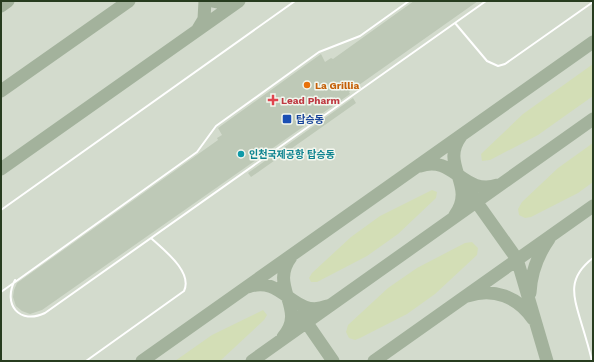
<svg xmlns="http://www.w3.org/2000/svg" width="594" height="362" font-family="'Work Sans','Noto Sans KR',sans-serif">
  <style>
    .built { fill: #d3dbcd }
    .green { fill: #d3deb6 }
    .lines { fill: none; stroke-linecap: round; stroke-linejoin: round }
    .taxiway { stroke: #a3b29c; stroke-width: 13 }
    .building { fill: #bec9b7 }
    .service { stroke: #fff; stroke-width: 2 }
    .food-dot { fill: #e8710a; stroke: #f3f7ef; stroke-width: 1.5 }
    .health-dot { fill: #e0444e; stroke: #f3f7ef; stroke-width: 1.5 }
    .transit-dot { fill: #1a4fb4; stroke: #f3f7ef; stroke-width: 1.5 }
    .culture-dot { fill: #0f9aa8; stroke: #f3f7ef; stroke-width: 1.5 }
    .labels { text-anchor: middle; stroke-width: 3; stroke-linejoin: round; paint-order: stroke }
    .food-label { font-size: 10px; font-weight: bold; fill: #c56008; stroke: #f3f7ef; text-anchor: start }
    .health-label { font-size: 10px; font-weight: bold; fill: #be3a42; stroke: #f3f7ef; text-anchor: start }
    .transit-label { font-size: 10px; font-weight: bold; fill: #164399; stroke: #f3f7ef; text-anchor: start }
    .culture-label { font-size: 10px; font-weight: bold; fill: #0d838f; stroke: #f3f7ef; text-anchor: start }
  </style>
  <rect width="100%" height="100%" fill="#e4ebdf"/>
  <path class="built" d="M1 1H593V361H1Z"/>
  <path class="green" d="M593 64V96L538 135 490 160 482 161 481 154 523 114Z
    M593 143V182L578 193 531 217 525 218 519 215 518 209 522 202 558 168Z
    M432 190 437 192 436 198 398 234 367 256 317 282H311L309 278 312 273 351 237 380 216Z
    M472 242 478 248 477 255 435 294 407 314 360 338 355 340 349 338 346 332 348 325 388 288 417 268 465 243Z
    M263 310 267 315 264 320 220 361H175L212 335Z"/>
  <g class="lines">
    <path class="taxiway" d="M213 1 224 3 237 1
      M1 6 8 1
      M198 29 204 19 205 1
      M1 91 129 1
      M420 166C454 154 463 197 498 185
      M1 169 239 1
      M458 176 517 259 547 361
      M455 215C477 185 439 165 461 136
      M248 287C283 274 293 320 327 306
      M530 293C531 273 537 256 549 239
      M468 296C493 287 518 297 533 319
      M302 316 333 361
      M283 337C308 309 268 287 291 257
      M142 361 593 42
      M252 361 593 119
      M374 361 593 206"/>
  </g>
  <path class="building" d="M414 1H478L349 92 350 94 42 310 30 314 22 311 16 306 13 297 14 290 17 283 218 140 217 138 222 135 218 128 321 54 325 62 331 58 333 59Z
    M353 98 356 103 251 177 248 173Z"/>
  <g class="lines">
    <path class="service" d="M455 23 487 61 498 66 505 64 593 2
      M1 210 295 1
      M15 280C2 305 20 325 45 313L486 1
      M1 292 197 152 216 126 319 52 360 36 409 1
      M86 361 184 291C193 272 164 250 151 238
      M592 361C589 348 585 335 581 322 573 295 567 278 593 258"/>
  </g>
  <circle class="food-dot" cx="307" cy="85" r="4"/>
  <path class="health-dot" d="M271 94h4v4h4v4h-4v4h-4v-4h-4v-4h4z"/>
  <rect class="transit-dot" x="282" y="114" width="10" height="10" rx="2"/>
  <circle class="culture-dot" cx="241" cy="154" r="4"/>
  <g class="labels">
    <g class="food-label">
      <text x="315" y="89">La Grillia</text>
    </g>
    <g class="health-label">
      <text x="281" y="104">Lead Pharm</text>
    </g>
    <g class="transit-label">
      <text x="296" y="123">탑승동</text>
    </g>
    <g class="culture-label">
      <text x="249" y="158">인천국제공항 탑승동</text>
    </g>
  </g>
  <rect width="594" height="362" fill="none" stroke="#273c1f" stroke-width="4"/>
</svg>
